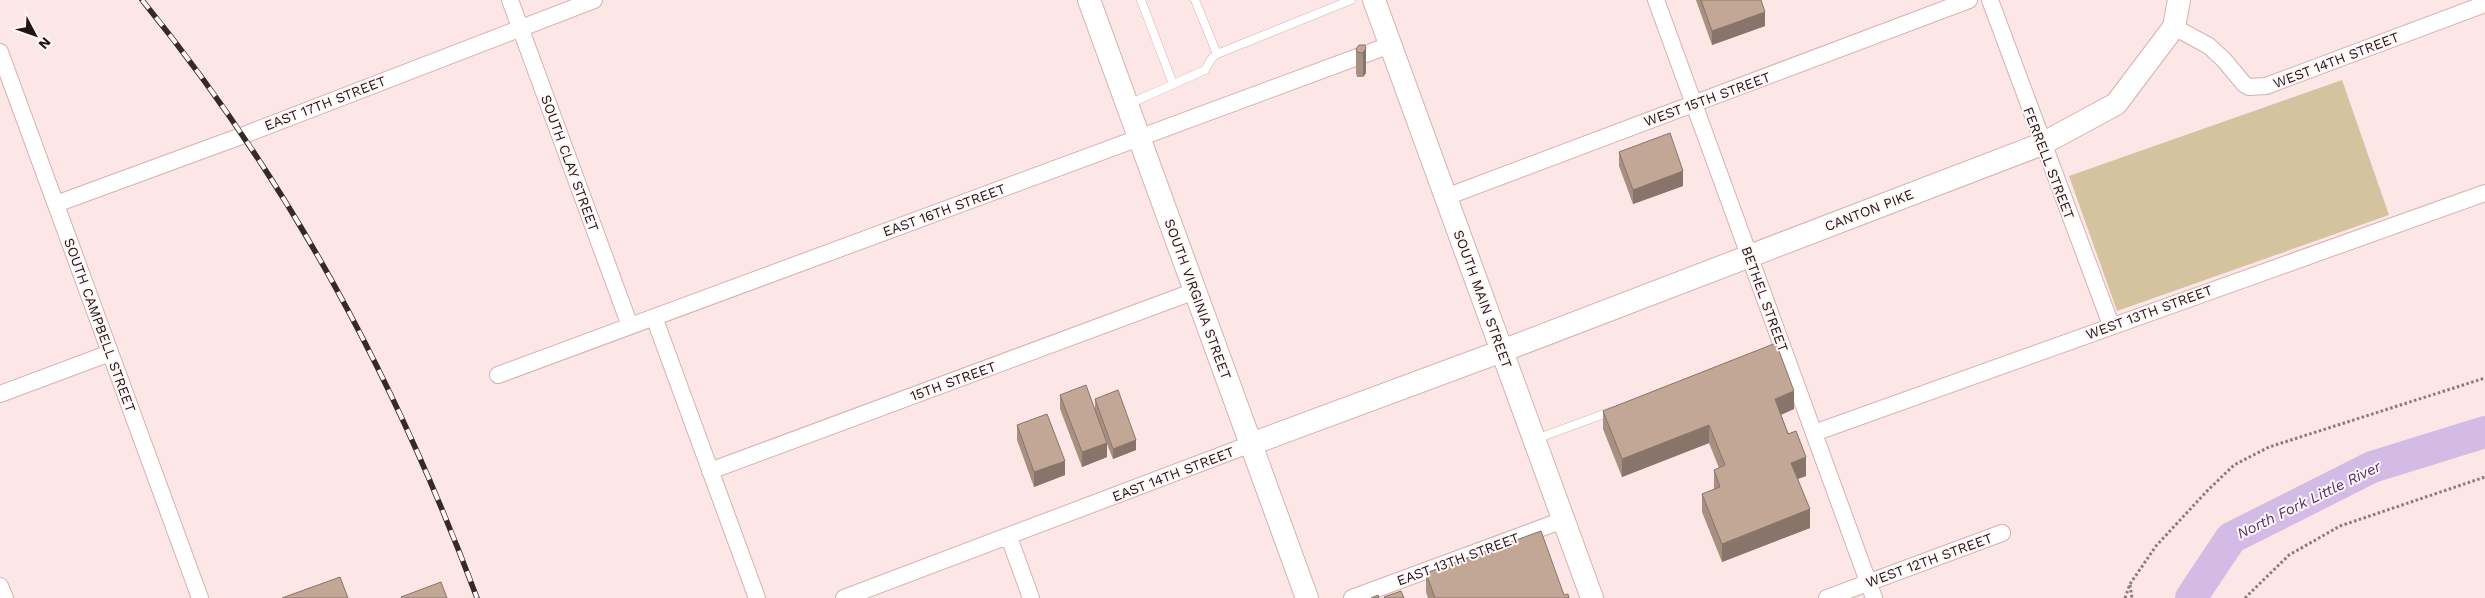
<svg xmlns="http://www.w3.org/2000/svg" width="2485" height="598" font-family="'Work Sans',sans-serif">
  <style>
    .green { fill: #d5c29f }
    .lines { fill: none; stroke-linecap: round; stroke-linejoin: round }
    .river { stroke: #d4bbe6; stroke-width: 32 }
    .lane-casing { stroke: #d4b2b2; stroke-width: 9 }
    .street-casing { stroke: #d4b2b2; stroke-width: 18 }
    .secondary-casing { stroke: #d4b2b2; stroke-width: 24 }
    .path { stroke: #8a7979; stroke-width: 3; stroke-dasharray: 2.5 2.5; stroke-linecap: butt }
    .lane { stroke: #fff; stroke-width: 8 }
    .street { stroke: #fff; stroke-width: 16 }
    .secondary { stroke: #fff; stroke-width: 22 }
    .rail-casing { stroke: #37292a; stroke-width: 5.5 }
    .rail { stroke: #fff7f7; stroke-width: 4; stroke-dasharray: 11; stroke-linecap: butt }
    .wall { fill: #a78f81 }
    .shaded-wall { fill: #887469 }
    .building { fill: #c2a696; stroke: #887469 }
    .labels { text-anchor: middle; stroke-width: 4; stroke-linejoin: round; paint-order: stroke }
    .street-label { font-size: 14px; fill: #211415; stroke: #fff7f7 }
    .water-label { font-size: 15px; font-style: italic; fill: #523167; stroke: #fff7f7 }
  </style>
  <rect width="100%" height="100%" fill="#fce6e6"/>
  <path class="green" d="M2342 80 2389 215 2117 311 2069 176Z"/>
  <g class="lines">
    <path class="river" d="M2191 598 2231 538 2372 467 2485 432"/>
    <g class="lane-casing">
      <path id="lane" d="M1141 0 1173 84
        M1195 0 1217 54
        M1129 104 1205 70 1212 58 1217 54 1351 0
        M1536 439 1612 411"/>
    </g>
    <g class="street-casing">
      <path id="street" d="M510 0 630 326
        M1656 0 1874 598
        M1990 0 2111 325
        M2174 27 2209 46 2224 60 2244 84 2249 87 2266 86 2485 4
        M0 52 200 598
        M1446 197 1969 0
        M56 204 244 135 594 0
        M654 317 757 598
        M498 375 1390 45
        M0 394 110 353
        M1814 433 2485 193
        M710 471 1195 291
        M1009 537 1031 598
        M0 586 5 598
        M844 598 1251 444
        M1352 598 1563 520
        M1827 598 2002 533"/>
    </g>
    <g class="secondary-casing">
      <path id="secondary" d="M1089 0 1307 598
        M1374 0 1592 598
        M1251 444 1502 351 2042 144 2116 104 2174 27 2179 0"/>
    </g>
    <path class="path" d="M2130 585 2132 598
      M2125 598 2130 584 2156 546 2207 491 2234 465 2269 447 2485 378
      M2245 598 2289 555 2340 526 2485 477"/>
    <use href="#lane" class="lane"/>
    <use href="#street" class="street"/>
    <use href="#secondary" class="secondary"/>
    <g class="rail-casing">
      <path id="rail" d="M142 0C290 182 395 379 477 598"/>
    </g>
    <use href="#rail" class="rail"/>
  </g>
  <path class="wall" d="M1696 0H1761L1765 26 1712 45Z
    M1365 45 1366 73 1363 77H1357L1356 73V49Z
    M1619 152 1683 186 1633 204 1619 166Z
    M1060 395 1095 408V399L1136 450 1113 459 1107 444V457L1082 467 1060 409Z
    M1794 409 1781 415 1806 476 1798 479 1810 528 1722 562 1702 512V494L1714 489V470L1719 468 1709 443 1622 477 1603 429V411Z
    M1017 425 1065 475 1034 487 1017 440Z
    M1426 573 1564 595 1569 598H1428L1426 592Z"/>
  <path class="shaded-wall" d="M1765 12V26L1712 45V31Z
    M1366 48V73L1363 77V53Z
    M1683 171V186L1633 204V190Z
    M1794 391V409L1775 417V399Z
    M1709 425V443L1622 477V459Z
    M1136 440V450L1113 459V449Z
    M1107 443V457L1082 467V452Z
    M1806 457V476L1791 481V463Z
    M1065 461V475L1034 487V472Z
    M1810 509V528L1722 562V544Z"/>
  <path class="building" d="M1701 0H1761L1765 12 1712 31Z
    M1359 45H1365L1366 48 1363 53 1357 52 1356 49Z
    M1670 133 1683 171 1633 190 1619 152Z
    M1776 343 1794 391 1775 399 1788 434 1796 431 1806 457 1791 463 1810 509 1722 544 1702 494 1720 487 1714 470 1725 465 1709 425 1622 459 1603 411Z
    M1086 385 1107 443 1082 452 1060 395Z
    M1118 390 1136 440 1113 449 1095 399Z
    M1047 414 1065 461 1034 472 1017 425Z
    M1541 531 1564 595 1568 594 1569 598H1435L1426 573Z
    M340 577 348 598H282Z
    M441 582 447 598H402L401 597Z
    M1401 591 1404 598H1385L1384 597Z
    M1378 595 1379 598H1371Z"/>
  <g class="labels">
    <g class="street-label">
      <text transform="translate(2336 60) rotate(-21)" y="5">WEST 14TH STREET</text>
      <text transform="translate(1707 99) rotate(-20)" y="5">WEST 15TH STREET</text>
      <text transform="translate(325 103) rotate(-21)" y="5">EAST 17TH STREET</text>
      <text transform="translate(570 163) rotate(70)" y="5">SOUTH CLAY STREET</text>
      <text transform="translate(2049 163) rotate(69)" y="5">FERRELL STREET</text>
      <text transform="translate(944 210) rotate(-20)" y="5">EAST 16TH STREET</text>
      <text transform="translate(1869 210) rotate(-21)" y="5">CANTON PIKE</text>
      <text transform="translate(1198 299) rotate(70)" y="5">SOUTH VIRGINIA STREET</text>
      <text transform="translate(1483 299) rotate(70)" y="5">SOUTH MAIN STREET</text>
      <text transform="translate(1765 299) rotate(70)" y="5">BETHEL STREET</text>
      <text transform="translate(2149 312) rotate(-20)" y="5">WEST 13TH STREET</text>
      <text transform="translate(100 325) rotate(70)" y="5">SOUTH CAMPBELL STREET</text>
      <text transform="translate(953 381) rotate(-20)" y="5">15TH STREET</text>
      <text transform="translate(1173 474) rotate(-21)" y="5">EAST 14TH STREET</text>
      <text transform="translate(1458 559) rotate(-20)" y="5">EAST 13TH STREET</text>
      <text transform="translate(1929 560) rotate(-20)" y="5">WEST 12TH STREET</text>
    </g>
    <g class="water-label">
      <text transform="translate(2309 500) rotate(-26)" y="5">North Fork Little River</text>
    </g>
  </g>
  <g transform="translate(35 35) rotate(131)" stroke="#fff7f7" stroke-width="4" paint-order="stroke">
  <path d="M0-4L9 19L0 12L-9 19Z" fill="#211415"/>
  <text y="-8" font-size="14" font-weight="bold" text-anchor="middle" fill="#211415">N</text>
  </g>
</svg>
